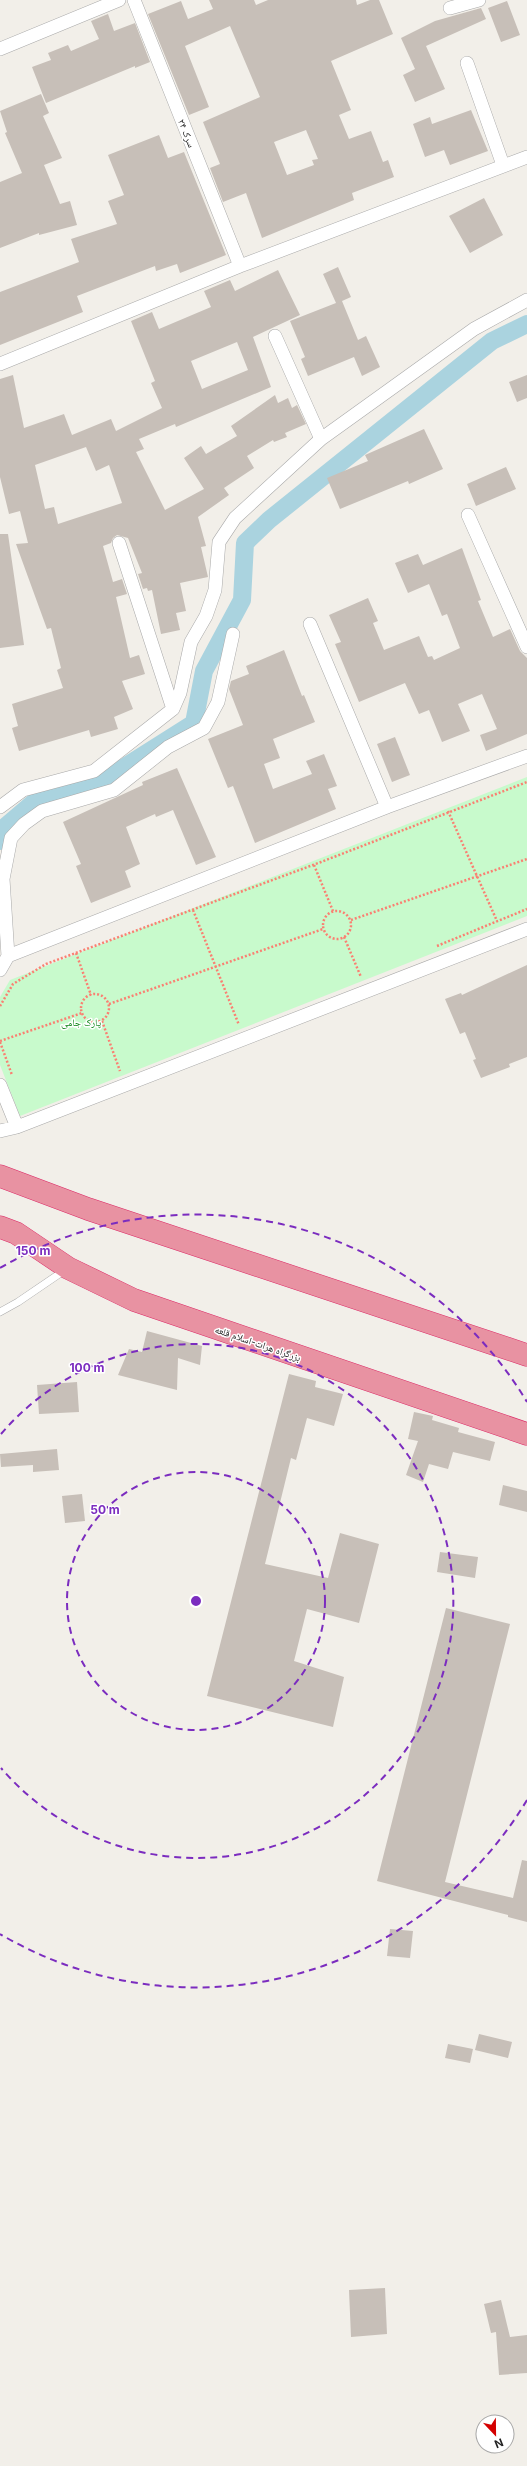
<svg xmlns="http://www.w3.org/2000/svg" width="527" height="2466" font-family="Inter,'Noto Naskh Arabic',sans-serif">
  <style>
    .park { fill: #c8facc }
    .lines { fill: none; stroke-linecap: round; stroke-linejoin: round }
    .canal { stroke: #aad3df; stroke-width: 18 }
    .building { fill: #c7bfb8; fill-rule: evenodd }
    .lane-casing { stroke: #a9a9a9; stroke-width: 8 }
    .street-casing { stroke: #a9a9a9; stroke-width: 14 }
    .highway-casing { stroke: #dc2a67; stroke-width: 23 }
    .path { stroke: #fa8072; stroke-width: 2.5; stroke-dasharray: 2 2; stroke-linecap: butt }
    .lane { stroke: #fff; stroke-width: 7 }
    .street { stroke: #fff; stroke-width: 13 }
    .highway { stroke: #e892a2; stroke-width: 22 }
    .ring { fill: none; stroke: #7b2cbf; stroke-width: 2; stroke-dasharray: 7 5 }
    .labels { text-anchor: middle; stroke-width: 3; stroke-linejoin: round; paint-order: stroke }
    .street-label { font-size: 10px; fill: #222; stroke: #fff }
    .park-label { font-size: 10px; fill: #0c8416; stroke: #fff }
    .centre { fill: #7b2cbf; stroke: #fff; stroke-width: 2 }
    .ring-label { font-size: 12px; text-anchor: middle; font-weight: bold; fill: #7b2cbf; stroke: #fff; stroke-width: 3; stroke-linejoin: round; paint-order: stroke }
  </style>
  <rect width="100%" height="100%" fill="#f2efe9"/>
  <path class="park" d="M527 777V916L20 1116 0 1065V997L10 980Z"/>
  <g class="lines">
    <path class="canal" d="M0 841 6 826 40 797 101 782 194 723 204 671 242 600 245 543 269 520 492 341 527 324"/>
  </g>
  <path class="building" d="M209 0H254L256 5 268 0H356L357 5 370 0H379L393 34 331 61 351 110 339 115 349 139 371 131 383 162 388 160 394 177 352 193 354 200 262 238 246 193 223 202 210 168 220 164 203 122 260 97 230 26 185 46 209 107 189 115 148 14 181 1 188 19 213 9ZM306 130 318 159 312 160 314 165 287 175 274 142Z
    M507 1 520 35 501 42 488 8Z
    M481 8 486 19 426 46 445 89 415 102 403 75 415 69 401 38 435 21Z
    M108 14 114 31 135 23 150 62 135 68V66L46 103 32 67 51 60 48 53 68 45 71 51 99 39 91 21Z
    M41 94 49 113 43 116 62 158 44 165 60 204 70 201 77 225 39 235V233L0 248V182L22 173 5 133 7 132 0 111Z
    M471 110 488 151 450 165 444 150 425 157 413 124 430 117 432 124Z
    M159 135 168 158 184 152 226 255 180 273 177 264 156 271 155 266 77 296 83 312 0 345V292L79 262 71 239 117 224 108 201 124 195 108 155Z
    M484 198 503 235 470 253 449 216Z
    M338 267 351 297 342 301 358 340 366 336 380 367 362 376 354 357 308 376 301 359 305 357 290 321 336 303 323 274Z
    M278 270 300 315 253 337 271 387 176 427 175 424 139 439 144 449 136 452 165 510 204 489 184 458 201 446 206 454 237 436 231 426 275 395 278 403 288 398 292 408 297 405 306 424 285 433 287 437 274 442 273 440 247 456 254 468 224 488 229 495 198 517 206 546 201 547 208 577 180 583 186 611 176 613 180 630 161 634 152 590 148 591 147 588 143 589 138 574 142 573 128 538 117 535 113 538 111 543 103 546 113 582 122 579 127 594 116 597 130 658 139 655 145 674 122 681 133 709 114 717 118 729 91 737 89 730 19 751 12 728 18 726 12 704 63 688 57 670 61 668 51 628 47 629 16 544 28 543 20 511 9 514 0 477V379L13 375 24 428 64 414 72 435 111 419 116 431 162 408 151 383 155 381 131 321 152 312 159 329 211 307 204 291 230 280 235 291ZM237 342 248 370 202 389 191 361ZM86 447 96 471 109 465 122 503 58 524 54 507 45 509 35 465Z
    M527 375V398L517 402 509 382Z
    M424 429 443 469 409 484 408 481 340 509 327 478 368 461 365 455Z
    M506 467 516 489 476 506 467 484Z
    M0 534H8L24 645 0 648Z
    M462 548 481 600 478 601 493 637 510 629 520 651 527 658V734L486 751 480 735 497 729 482 694 458 704 470 731 442 742 429 710 419 714 405 683 359 702 335 644 341 642 329 615 368 598 378 621 373 623 384 650 419 636 428 657 432 656 434 660 460 648 447 614 442 616 429 584 408 593 395 563 418 554 423 565Z
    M284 650 302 696 304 695 315 722 273 739 280 758 264 764 273 789 312 774 306 761 324 754 337 786 328 789 336 809 255 843 233 786 228 788 208 739 243 725 229 689 231 681 249 674 246 666Z
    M395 737 410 775 392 782 377 744Z
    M177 768 216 857 196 865 173 810 156 817 155 814 126 827 140 864 125 871 131 887 91 903 76 866 81 864 63 822 143 785 142 782Z
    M527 965V1057L509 1064 510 1067 481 1078 473 1060 476 1059 465 1032 460 1034 445 999 461 993 462 995Z
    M147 1331 202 1346 200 1365 178 1358 177 1390 118 1375 129 1349 142 1352Z
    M289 1374 316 1381 315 1387 343 1394 334 1426 307 1418 296 1460 291 1458 265 1564 328 1578 340 1533 379 1544 359 1623 307 1609 294 1661 344 1677 333 1727 207 1696Z
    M77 1382 79 1412 39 1414 37 1385Z
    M414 1412 433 1416 432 1420 459 1428 458 1432 495 1442 490 1461 453 1452 448 1469 429 1464 423 1482 406 1475 418 1441 408 1439Z
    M57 1449 59 1470 33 1472V1465L1 1467 0 1454Z
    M503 1485 527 1491V1512L499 1505Z
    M82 1494 85 1521 65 1523 62 1496Z
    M440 1552 478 1557 475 1578 437 1572Z
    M446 1608 510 1624 445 1882 513 1898 522 1860 527 1861V1922L508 1917V1915L377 1881Z
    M390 1929 413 1931 410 1958 387 1956Z
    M479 2034 512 2042 508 2058 475 2050Z
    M448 2044 473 2049 470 2063 445 2058Z
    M385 2288 387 2334 351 2337 349 2290Z
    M501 2300 510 2337 527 2335V2373L499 2375 496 2332 491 2333 484 2304Z"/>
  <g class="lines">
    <g class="lane-casing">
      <path id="lane" d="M0 1312 18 1302 65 1270"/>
    </g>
    <g class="street-casing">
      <path id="street" d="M134 0 240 266
        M450 8 479 0
        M0 49 119 0
        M467 63 503 165
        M275 336 321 439
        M0 364 240 266 527 157
        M468 515 527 647
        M119 543 173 709
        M310 624 387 807
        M0 807 23 790 94 771 173 709 180 693 191 642 206 616 215 590 219 542 235 518 321 439 474 329 527 300
        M8 956 3 879 11 838 24 824 42 811 114 790 168 747 204 728 218 702 233 634
        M0 970 8 956 387 807 527 756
        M0 1085 17 1127
        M0 1131 17 1127 527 929"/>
    </g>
    <g class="highway-casing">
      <path id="highway" d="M0 1176 88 1209 527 1355
        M0 1227 16 1233 68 1268 134 1300 527 1434"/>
    </g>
    <path class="path" d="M448 811 497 921
      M314 865 333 911
      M193 910 239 1025
      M323 925a14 14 0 1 1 28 0a14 14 0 1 1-28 0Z
      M351 920 527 859
      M344 937 361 977
      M437 946 527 909
      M76 953 91 995
      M81 1008a14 14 0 1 1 28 0a14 14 0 1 1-28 0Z
      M109 1004 323 929
      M0 1006 13 984 46 964 321 862 527 782
      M102 1021 120 1071
      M0 1041 82 1013
      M0 1042 12 1075"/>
    <use href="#lane" class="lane"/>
    <use href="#street" class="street"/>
    <use href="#highway" class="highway"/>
  </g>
  <g class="ring">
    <circle cx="196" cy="1601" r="129"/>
    <path d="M1 1434A257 257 0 1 1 1 1768"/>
    <path d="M527 1800A386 386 0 0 1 0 1934M0 1268A386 386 0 0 1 527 1402"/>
  </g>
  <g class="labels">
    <g class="street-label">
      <text transform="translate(187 133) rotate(68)" y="4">سرک ۲۴</text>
      <text transform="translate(258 1343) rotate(19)" y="4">بزرگراه هرات-اسلام قلعه</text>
    </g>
    <g class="park-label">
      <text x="81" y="1026">پارک جامی</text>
    </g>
  </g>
  <circle cx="196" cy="1601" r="6" class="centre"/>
  <g class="ring-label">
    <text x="33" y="1255">150 m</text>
    <text x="87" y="1372">100 m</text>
    <text x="105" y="1514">50 m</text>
  </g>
  <g transform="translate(495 2434) rotate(158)"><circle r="19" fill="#ffffff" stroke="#a7a7a7"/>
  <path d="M0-3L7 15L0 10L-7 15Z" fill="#d40000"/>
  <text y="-6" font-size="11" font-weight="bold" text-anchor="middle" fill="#222222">N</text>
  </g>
</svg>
